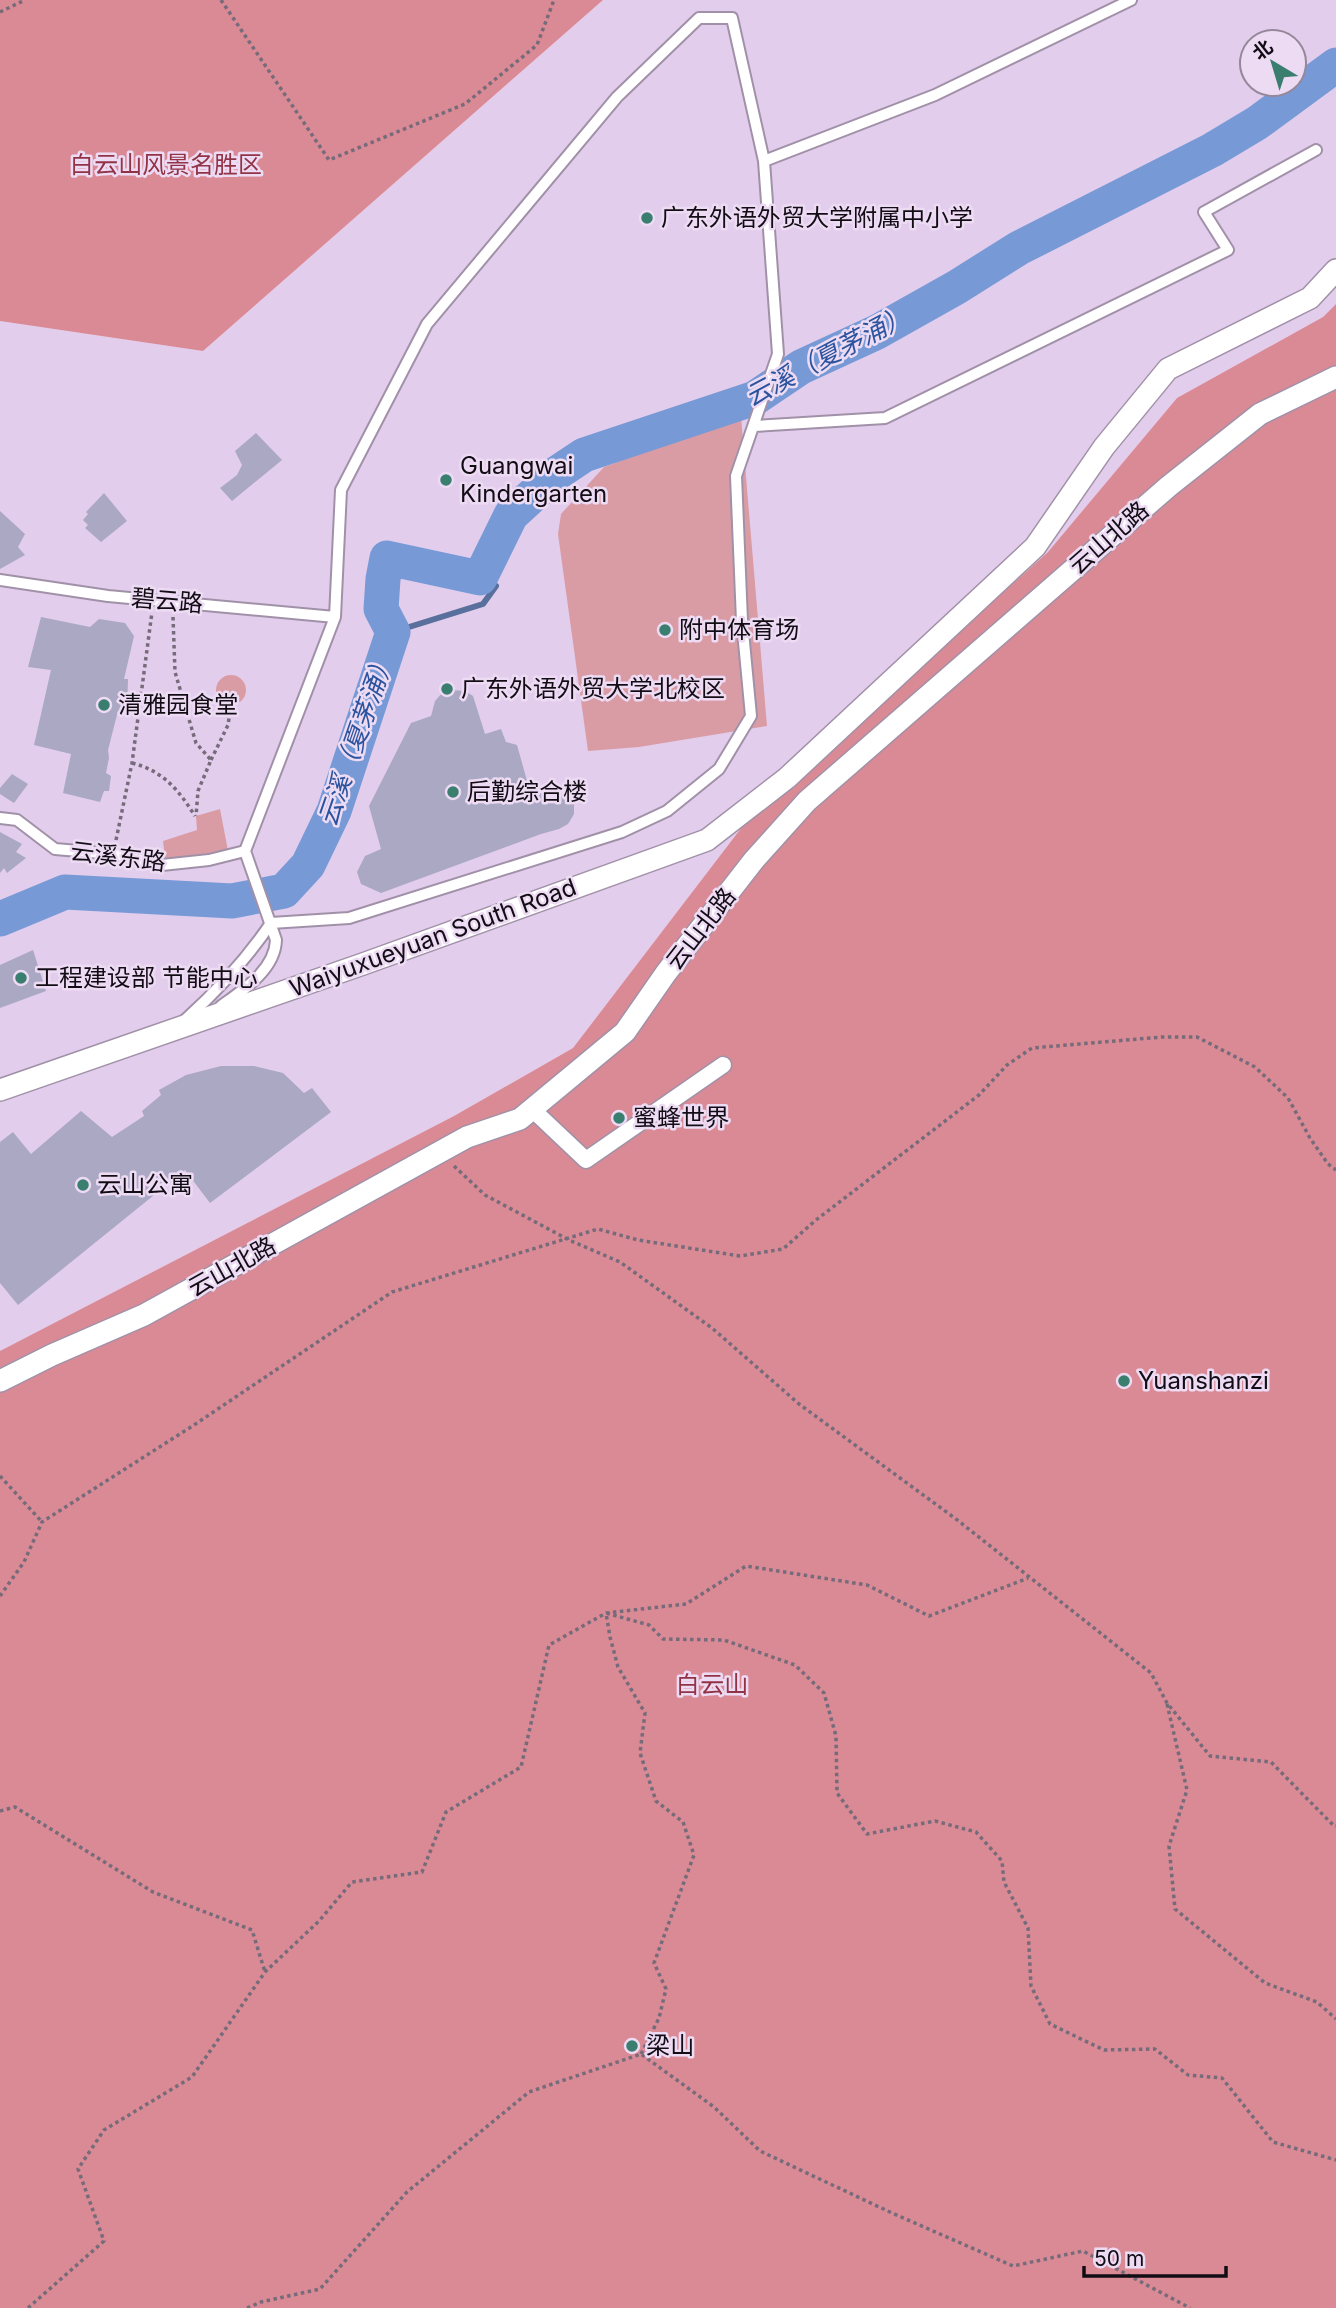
<svg xmlns="http://www.w3.org/2000/svg" width="1336" height="2308" font-family="Inter,'Noto Sans SC',sans-serif">
  <style>
    .built { fill: #e3cdec; fill-rule: evenodd }
    .green { fill: #da9ca4 }
    .forest { fill: #da8a94 }
    .lines { fill: none; stroke-linecap: round; stroke-linejoin: round }
    .stream { stroke: #596f9c; stroke-width: 6 }
    .river { stroke: #779ad7; stroke-width: 35 }
    .building { fill: #aaa8c3 }
    .service-casing { stroke: #a191a8; stroke-width: 14 }
    .pedestrian-casing { stroke: #a191a8; stroke-width: 19 }
    .minor-casing { stroke: #a191a8; stroke-width: 24 }
    .path { stroke: #766b7a; stroke-width: 3.5; stroke-dasharray: 3.5 3.5; stroke-linecap: butt }
    .service { stroke: #fff; stroke-width: 10 }
    .pedestrian { stroke: #fff; stroke-width: 16 }
    .minor { stroke: #fff; stroke-width: 21 }
    .poi-dot { fill: #3a7e70; stroke: #eddbf4; stroke-width: 2.5 }
    .labels { text-anchor: middle; stroke-width: 5; stroke-linejoin: round; paint-order: stroke }
    .park-label { font-size: 24px; fill: #913245; stroke: #eddbf4 }
    .poi-label { font-size: 24px; fill: #120c14; stroke: #eddbf4; text-anchor: start }
    .street-label { font-size: 24px; fill: #120c14; stroke: #eddbf4 }
    .water-label { font-size: 26px; font-style: italic; fill: #2c549e; stroke: #eddbf4 }
  </style>
  <rect width="100%" height="100%" fill="#eddbf4"/>
  <path class="built" d="M603 0H1336V304L1323 317 1177 398 1048 552 742 827 573 1048 454 1116 0 1351V321L203 351ZM1252 42H1294V84H1252Z"/>
  <path class="green" d="M741 417 767 726 639 747 588 751 558 534 561 514 604 467Z
    M216 690a15 15 0 1 1 30 0a15 15 0 1 1-30 0Z
    M220 809 229 856 166 865 163 841 197 830 196 816Z"/>
  <path class="forest" d="M0 0H603L203 351 0 321Z
    M1336 304V2308H0V1351L454 1116 573 1048 742 827 1048 552 1177 398 1323 317Z"/>
  <g class="lines">
    <path class="stream" d="M393 632 483 604 496 586 480 578"/>
    <path class="river" d="M0 919 65 892 232 901 284 891 308 865 334 811 393 632 381 609 383 579 387 558 480 578 511 515 557 473 584 455 755 398 801 367 877 332 957 287 1019 248 1212 150 1257 123 1336 65"/>
  </g>
  <path class="building" d="M256 433 282 460 232 501 220 488 237 475 242 465 235 451Z
    M104 493 127 521 101 542 85 528 88 525 83 520 88 514 86 512Z
    M0 511 25 534 18 547 25 555 0 569Z
    M41 617 90 627 99 619 125 623 134 636 124 679H128L127 711H118L108 750 109 758 106 773 111 776 109 791H104L100 802 63 793 71 754 34 745 51 670 28 667Z
    M452 690 465 691 473 696 485 734 501 729 506 742 517 745 531 795 552 791 567 796 574 800V814L568 824 559 829 541 834 381 893 361 884 357 872 365 856 381 849 369 806 411 723 431 716 435 701 442 693Z
    M12 774 28 784 14 803 0 794V788Z
    M0 832 22 844 16 852 26 858 7 873 4 868 0 873Z
    M33 950 46 991 0 1008V965Z
    M221 1066H254L283 1073 304 1093 312 1088 331 1112 210 1203 185 1170 18 1305 0 1283V1142L13 1132 31 1154 81 1111 112 1137 144 1116 142 1111 161 1095 159 1090 186 1075Z"/>
  <g class="lines">
    <g class="service-casing">
      <path id="service" d="M764 161 935 95 1131 0
        M754 426 885 418 1228 250 1204 212 1316 150
        M0 580 108 596 335 617
        M0 818 17 820 55 849 113 854 162 865 209 860 245 851
        M221 1006C243 990 275 970 276 940L245 851 335 617 341 490 427 324 617 97 699 18H732L764 161 778 354 736 476 742 621 751 716 719 769 667 811 622 832 349 918 271 923
        M185 1020C218 990 246 960 271 923"/>
    </g>
    <g class="pedestrian-casing">
      <path id="pedestrian" d="M532 1109 586 1160 723 1065"/>
    </g>
    <g class="minor-casing">
      <path id="minor" d="M0 1090 363 964 707 840 787 778 1035 547 1104 447 1168 369 1310 298 1336 270
        M0 1381 52 1355 144 1315 467 1137 520 1119 625 1032 666 973 754 860 807 801 1169 486 1260 414 1336 377"/>
    </g>
    <path class="path" d="M221 0 329 160 465 104 537 45 554 0
      M0 12 25 0
      M173 617 175 672 196 743 211 760 198 791 196 816
      M211 760 228 725 231 705
      M132 763C163 771 178 789 195 816
      M116 840 132 763 152 612
      M454 1166 485 1195 569 1240 620 1262 712 1328 799 1404 956 1519 1151 1673 1167 1703 1210 1756 1271 1762 1334 1826H1336
      M0 1476 42 1522
      M0 1596 24 1562 42 1522 194 1425 392 1292 598 1229 638 1240 740 1256 783 1249 816 1220 979 1095 1007 1065 1032 1048 1162 1037H1197L1255 1067 1288 1098 1310 1138 1328 1164 1336 1170
      M1167 1704 1187 1790 1169 1846 1175 1909 1265 1983 1317 2002 1336 2019
      M0 1811 15 1807 153 1892 252 1930 265 1972
      M641 2054 659 2018 666 1989 654 1963 694 1855 683 1822 656 1801 640 1753 645 1713 618 1667 610 1637 606 1613 649 1625 663 1639 724 1640 795 1665 824 1693 836 1736 837 1793 867 1834 935 1821 976 1832 1002 1861 1004 1882 1028 1928 1031 1986 1050 2024 1104 2050 1155 2049 1188 2075 1222 2078 1273 2142 1336 2160
      M28 2308 104 2241 78 2169 104 2130 192 2077 265 1972 319 1921 352 1882 422 1872 446 1812 521 1767 549 1645 606 1613 686 1604 746 1566 867 1585 929 1616 1028 1578
      M247 2308 261 2302 320 2289 407 2192 529 2092 641 2054 714 2107 760 2151 892 2213 1013 2266 1083 2251 1190 2308"/>
    <use href="#service" class="service"/>
    <use href="#pedestrian" class="pedestrian"/>
    <use href="#minor" class="minor"/>
  </g>
  <g class="poi-dot">
    <circle cx="647" cy="218" r="7"/>
    <circle cx="446" cy="480" r="7"/>
    <circle cx="665" cy="630" r="7"/>
    <circle cx="447" cy="689" r="7"/>
    <circle cx="104" cy="705" r="7"/>
    <circle cx="453" cy="792" r="7"/>
    <circle cx="21" cy="978" r="7"/>
    <circle cx="619" cy="1118" r="7"/>
    <circle cx="83" cy="1185" r="7"/>
    <circle cx="1124" cy="1381" r="7"/>
    <circle cx="632" cy="2046" r="7"/>
  </g>
  <g class="labels">
    <g class="park-label">
      <text x="166" y="173">白云山风景名胜区</text>
      <text x="712" y="1693">白云山</text>
    </g>
    <g class="poi-label">
      <text x="661" y="226">广东外语外贸大学附属中小学</text>
      <text x="460" y="474">Guangwai<tspan x="460" dy="28">Kindergarten</tspan></text>
      <text x="679" y="638">附中体育场</text>
      <text x="461" y="697">广东外语外贸大学北校区</text>
      <text x="118" y="713">清雅园食堂</text>
      <text x="467" y="800">后勤综合楼</text>
      <text x="35" y="986">工程建设部 节能中心</text>
      <text x="633" y="1126">蜜蜂世界</text>
      <text x="97" y="1193">云山公寓</text>
      <text x="1138" y="1389">Yuanshanzi</text>
      <text x="646" y="2054">梁山</text>
    </g>
    <g class="street-label">
      <text transform="translate(1109 538) rotate(-41)" y="8">云山北路</text>
      <text transform="translate(167 601) rotate(5)" y="8">碧云路</text>
      <text transform="translate(118 857) rotate(7)" y="8">云溪东路</text>
      <text transform="translate(701 929) rotate(-52)" y="8">云山北路</text>
      <text transform="translate(433 938) rotate(-20)" y="8">Waiyuxueyuan South Road</text>
      <text transform="translate(232 1267) rotate(-29)" y="8">云山北路</text>
    </g>
    <g class="water-label">
      <text transform="translate(827 356) rotate(-28)" y="9">云溪（夏茅涌）</text>
      <text transform="translate(356 739) rotate(-71)" y="9">云溪（夏茅涌）</text>
    </g>
  </g>
  <g transform="translate(1273 63) rotate(322)"><circle r="33" fill="#eddbf4" stroke="#95889a" stroke-width="2"/>
  <path d="M0-5L12 26L0 18L-12 26Z" fill="#3a7e70"/>
  <text y="-10" font-size="19" font-weight="bold" text-anchor="middle" fill="#120c14">北</text>
  </g>
  <path d="M1084 2266v10h142v-10" fill="none" stroke="#120c14" stroke-width="3.5"/>
  <text x="1094" y="2266" font-size="21" fill="#120c14" stroke="#eddbf4" stroke-width="5" paint-order="stroke">50 m</text>
</svg>
